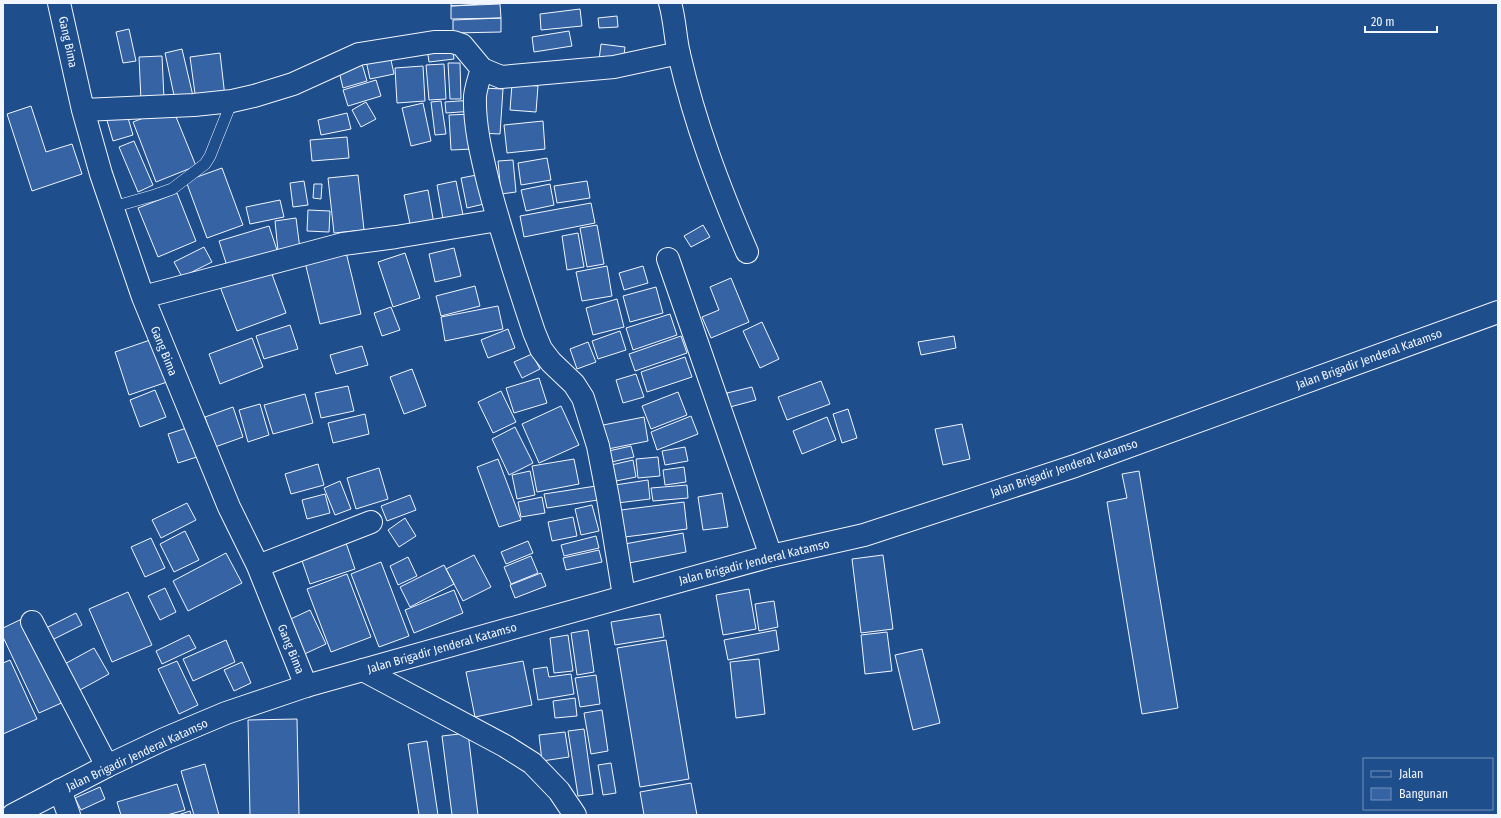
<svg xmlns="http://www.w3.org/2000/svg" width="1501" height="818" font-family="'Fira Sans Condensed',sans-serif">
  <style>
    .building { fill: #3563a3; stroke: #f2f6ff }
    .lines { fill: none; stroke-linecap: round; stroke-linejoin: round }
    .service-casing { stroke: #f2f6ff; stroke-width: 12 }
    .minor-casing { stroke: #f2f6ff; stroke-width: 24 }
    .primary-casing { stroke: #f2f6ff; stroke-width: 24 }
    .service { stroke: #1f4e8c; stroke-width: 11 }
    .minor { stroke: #1f4e8c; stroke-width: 22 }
    .primary { stroke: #1f4e8c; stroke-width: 22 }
    .labels { text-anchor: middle; stroke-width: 3; stroke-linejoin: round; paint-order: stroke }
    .street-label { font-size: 12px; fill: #f2f6ff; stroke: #1f4e8c }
  </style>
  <rect width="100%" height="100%" fill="#1f4e8c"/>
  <path class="building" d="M451 3H498L451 6Z
    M500 4 501 18 451 19V6Z
    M580 9 582 26 541 30 540 14Z
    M617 16 618 27 599 28 598 18Z
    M501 18V32L453 33V20Z
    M129 29 136 61 123 63 116 32Z
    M569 31 572 46 534 52 532 37Z
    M601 44 625 47 623 63 599 60Z
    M452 45 454 59 429 62 427 48Z
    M182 49 193 96 175 100 165 53Z
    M389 51 394 74 370 79 365 56Z
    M220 53 225 97 196 101 190 57Z
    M162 56 164 99 141 100 139 57Z
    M448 63H460L461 99H450Z
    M362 64 367 81 343 88 339 71Z
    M444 64 446 99 429 100 426 65Z
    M423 66 425 101 397 103 395 68Z
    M376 80 381 96 348 106 343 90Z
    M512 84 538 86 536 112 510 110Z
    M482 88 503 89 500 134 479 133Z
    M473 100 474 111 446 113 445 102Z
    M441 101 446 134 435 135 431 102Z
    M366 102 376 119 361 127 352 110Z
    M423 103 431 141 411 146 402 108Z
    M31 106 46 152 72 144 82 174 32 191 7 114Z
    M172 107 196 166 156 182 133 122Z
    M126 111 133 135 113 141 106 117Z
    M347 113 351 129 321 135 318 120Z
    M472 114 473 149 451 150 449 115Z
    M543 121 545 149 507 153 504 125Z
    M347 137 349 158 312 161 310 140Z
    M134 141 153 185 138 192 119 147Z
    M547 158 551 180 521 185 518 163Z
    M513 160 516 192 501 194 498 161Z
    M222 168 243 225 207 238 186 181Z
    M482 174 488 203 467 208 461 178Z
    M358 175 364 230 334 233 328 178Z
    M304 181 308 205 293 207 290 183Z
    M456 181 463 215 443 219 437 185Z
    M587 181 590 198 557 203 554 186Z
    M314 184H322L321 199 313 198Z
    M550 184 554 205 526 211 521 190Z
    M428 190 434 224 411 229 404 195Z
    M177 193 196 241 158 257 138 208Z
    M280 200 284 217 250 224 246 207Z
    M591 203 595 223 524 237 520 216Z
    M308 210 330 211 329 232 307 231Z
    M296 218 300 249 278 251 275 221Z
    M597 225 604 264 587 267 580 228Z
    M703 225 710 237 691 247 684 236Z
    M269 226 277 250 227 266 219 241Z
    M578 233 584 267 567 270 562 236Z
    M204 247 212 262 182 277 174 262Z
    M345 248 361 314 320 324 304 258Z
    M454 248 461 276 435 282 429 254Z
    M405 253 420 298 393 307 378 262Z
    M269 266 286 313 237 331 219 284Z
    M607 266 612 296 582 301 576 272Z
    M643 266 648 283 624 290 619 273Z
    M731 278 749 322 711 338 702 317 719 310 710 287Z
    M475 286 480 306 441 316 436 296Z
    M656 287 663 313 630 322 623 296Z
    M617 299 624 327 593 335 586 308Z
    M498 306 503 329 445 341 441 317Z
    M391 307 400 330 382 336 374 313Z
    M670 314 677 335 633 350 626 328Z
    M762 322 779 359 760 368 743 331Z
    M290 325 298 349 264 359 256 336Z
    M508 329 515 348 488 358 481 340Z
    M620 331 626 350 598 359 592 341Z
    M681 336 687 353 635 371 629 354Z
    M954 336 956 348 921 355 918 342Z
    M156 338 170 381 129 395 115 352Z
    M252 338 263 367 220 384 209 354Z
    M588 342 596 362 577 369 570 349Z
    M362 346 368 365 336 374 330 355Z
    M532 354 540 369 522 378 514 362Z
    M685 357 692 377 647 392 641 372Z
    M412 369 426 406 404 414 390 377Z
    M636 374 644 397 623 403 616 380Z
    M539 378 547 403 514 413 506 388Z
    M821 381 830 404 787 420 778 397Z
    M348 386 354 411 321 418 315 393Z
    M752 387 756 400 730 407 727 393Z
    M155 390 166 417 140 427 130 400Z
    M501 391 516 422 493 433 478 402Z
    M678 392 687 415 651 429 642 406Z
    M305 394 313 423 273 434 264 405Z
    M260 404 269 435 248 442 239 410Z
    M561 406 579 445 539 463 522 424Z
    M233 407 243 437 215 447 205 417Z
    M848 409 857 438 842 443 833 414Z
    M365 414 369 434 333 443 328 423Z
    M691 416 698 434 657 450 651 432Z
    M644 417 648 441 603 450 598 426Z
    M827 417 836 440 802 454 793 431Z
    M962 424 970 459 943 465 935 429Z
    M190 427 200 456 178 463 168 434Z
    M515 427 533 463 509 475 492 439Z
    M631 446 634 457 607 463 604 452Z
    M685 447 688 461 665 465 662 451Z
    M658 457 660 476 638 478 636 459Z
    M498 459 521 520 499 527 477 467Z
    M574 459 579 484 537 492 532 466Z
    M633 460 636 477 611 482 607 466Z
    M318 464 324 485 291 494 285 474Z
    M684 467 686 482 665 485 663 470Z
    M379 468 388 499 356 509 347 478Z
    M530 471 535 495 517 499 512 475Z
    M1139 471 1178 708 1142 714 1107 502 1127 498 1122 474Z
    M648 480 650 499 617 503 615 485Z
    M340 481 351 509 335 515 324 488Z
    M687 485 688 498 653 501 651 488Z
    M596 486 598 500 547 508 544 494Z
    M722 493 728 527 703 530 698 497Z
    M325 494 330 513 307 519 302 500Z
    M410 495 416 510 387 521 381 506Z
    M542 497 545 513 521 517 518 502Z
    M684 502 687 529 625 537 621 510Z
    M187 503 196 520 161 538 152 520Z
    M592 505 599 531 581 535 575 509Z
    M573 517 577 536 552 541 548 522Z
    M405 518 416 536 399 547 388 530Z
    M185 531 199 560 174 572 160 544Z
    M683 533 686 552 629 563 625 544Z
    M596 536 599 548 564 556 561 545Z
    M151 538 165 568 145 577 131 547Z
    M345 540 355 569 310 584 300 555Z
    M528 541 533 553 506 564 501 552Z
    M599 550 602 562 566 570 563 558Z
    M226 553 242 583 188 611 173 581Z
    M474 555 491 587 463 601 446 569Z
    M883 555 893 629 861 633 852 559Z
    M531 556 538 573 511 584 504 567Z
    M408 557 417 576 398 585 390 566Z
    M381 562 409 636 379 647 351 574Z
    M444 565 454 584 410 607 400 587Z
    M541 573 546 586 515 598 510 585Z
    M347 574 371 637 331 652 307 589Z
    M165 588 176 612 160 620 148 596Z
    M749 589 756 629 723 635 716 595Z
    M454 590 463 613 414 633 405 610Z
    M128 592 152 645 112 662 89 609Z
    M774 601 778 627 759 631 755 604Z
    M310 610 326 644 298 657 282 623Z
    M76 613 82 625 50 641 44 629Z
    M660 614 664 637 615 645 611 622Z
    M26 617 66 701 39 713 3 637V628Z
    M588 630 594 672 577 675 571 633Z
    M776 630 779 650 728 660 724 640Z
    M887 632 892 671 865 674 861 635Z
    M189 635 196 648 162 664 156 651Z
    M568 635 573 671 554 673 550 638Z
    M226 640 235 662 193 681 183 659Z
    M666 640 689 779 640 787 617 648Z
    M94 648 109 674 76 692 61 666Z
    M922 649 940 723 913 730 895 655Z
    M759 659 765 714 736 718 730 662Z
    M10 660 37 719 3 734V663Z
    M177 661 198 705 179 714 158 669Z
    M523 661 532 705 475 717 466 672Z
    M242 662 251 683 234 691 224 670Z
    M547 667 549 677 571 674 574 694 538 700 533 669Z
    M596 675 600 704 580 707 575 678Z
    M575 698 577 716 555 718 553 701Z
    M602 710 608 751 591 754 584 713Z
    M297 719 299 815H250L248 720Z
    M584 729 593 794 578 796 568 731Z
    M565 732 569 757 542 761 539 735Z
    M468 733 478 815H452L442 736Z
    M427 741 438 815H419L408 744Z
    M611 763 616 793 603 795 598 765Z
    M205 764 219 815H194L181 771Z
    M691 783 697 815H644L640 792Z
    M177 784 185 810 167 815H121L117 802Z
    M100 787 105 799 81 810 75 798Z
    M190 811 191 815H178Z"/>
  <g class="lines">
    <g class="service-casing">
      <path id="service" d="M113 207 155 195 172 189 205 164 210 156 232 101"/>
    </g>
    <g class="minor-casing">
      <path id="minor" d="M59 3 83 110 101 174 143 297 229 507 258 566 306 686
        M670 3C675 20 675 37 679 54 695 124 719 187 747 252
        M482 69C479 78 476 87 475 96 474 126 482 157 489 186 502 235 518 284 534 332L541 349 551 362 574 384 583 398 598 446 608 498 624 596
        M83 110 194 105 232 101 254 96 293 84 359 54 434 42H453L462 45 482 69 501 77 614 67 679 53
        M668 259 771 556
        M143 297 343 244 396 237 498 220
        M258 566 371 522
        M32 622 107 766
        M363 670 505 746 532 763 559 791 575 815
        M60 790 69 815"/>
    </g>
    <g class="primary-casing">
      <path id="primary" d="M13 815 107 766 162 740 226 713 306 686 684 580 771 556 864 535 1075 466 1498 312"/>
    </g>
    <use href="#service" class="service"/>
    <use href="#minor" class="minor"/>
    <use href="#primary" class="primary"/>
  </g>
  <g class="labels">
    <g class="street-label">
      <text transform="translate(68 42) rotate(78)" y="4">Gang Bima</text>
      <text transform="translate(164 351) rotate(68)" y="4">Gang Bima</text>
      <text transform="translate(1369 359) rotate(-20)" y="4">Jalan Brigadir Jenderal Katamso</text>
      <text transform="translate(1064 468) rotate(-19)" y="4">Jalan Brigadir Jenderal Katamso</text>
      <text transform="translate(754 562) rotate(-14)" y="4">Jalan Brigadir Jenderal Katamso</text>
      <text transform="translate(442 648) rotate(-16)" y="4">Jalan Brigadir Jenderal Katamso</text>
      <text transform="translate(291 649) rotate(68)" y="4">Gang Bima</text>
      <text transform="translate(137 755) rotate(-25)" y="4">Jalan Brigadir Jenderal Katamso</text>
    </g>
  </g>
  <rect width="1501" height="818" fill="none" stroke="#f2f6ff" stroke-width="8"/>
  <rect x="1363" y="758" width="130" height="52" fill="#1f4e8c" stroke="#7391ba"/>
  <rect x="1371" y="771" width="20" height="6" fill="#1f4e8c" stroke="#7391ba"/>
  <text x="1399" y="778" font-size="12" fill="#f2f6ff">Jalan</text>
  <rect x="1371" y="788" width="20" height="12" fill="#3563a3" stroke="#7391ba"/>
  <text x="1399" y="798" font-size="12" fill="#f2f6ff">Bangunan</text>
  <path d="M1365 26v6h72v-6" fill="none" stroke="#f2f6ff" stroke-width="2"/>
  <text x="1371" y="26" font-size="12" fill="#f2f6ff" stroke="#1f4e8c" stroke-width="3" paint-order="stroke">20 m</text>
</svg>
